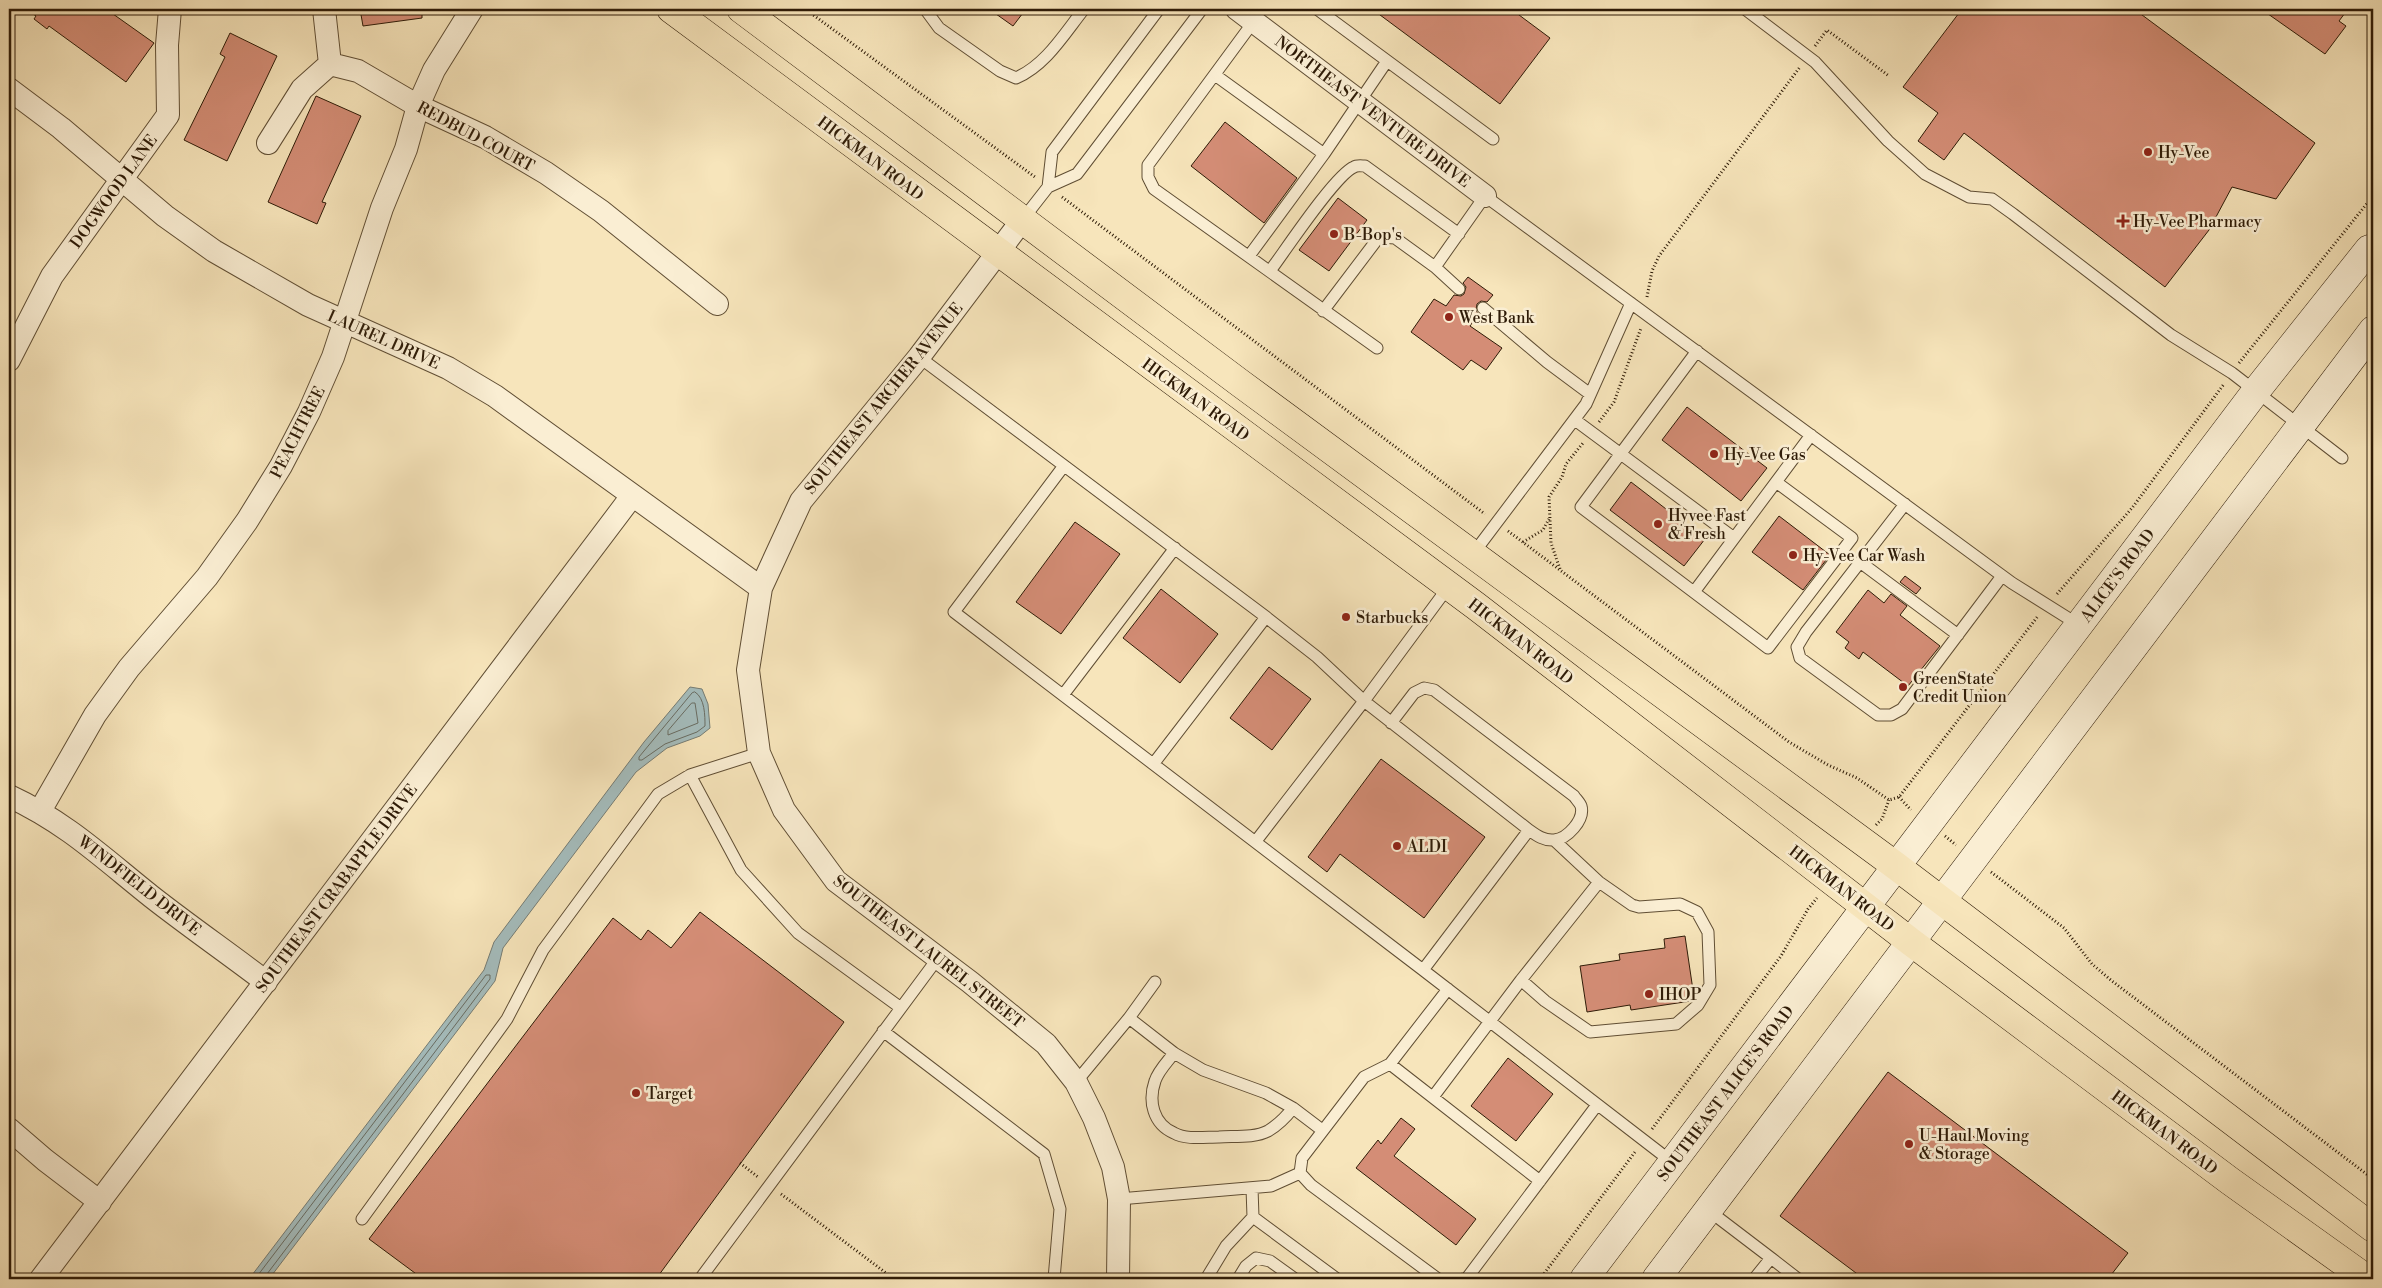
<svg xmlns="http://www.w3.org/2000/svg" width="2382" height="1288" font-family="'Libre Bodoni',serif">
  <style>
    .water { fill: #a4bcbc; stroke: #757c74 }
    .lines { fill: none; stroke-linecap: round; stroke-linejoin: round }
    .shore { stroke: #696c62; stroke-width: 1 }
    .building { fill: #d48d76; stroke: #2e1b07 }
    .service-casing { stroke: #604e34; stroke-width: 13 }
    .minor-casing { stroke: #604e34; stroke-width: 24 }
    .secondary-casing { stroke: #2e1b07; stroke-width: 29 }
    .trunk-casing { stroke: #2e1b07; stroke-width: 29 }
    .path { stroke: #2e1b07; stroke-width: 3; stroke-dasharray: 1 2.5; stroke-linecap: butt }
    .service { stroke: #faeed3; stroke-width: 11 }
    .minor { stroke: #faeed3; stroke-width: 22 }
    .secondary { stroke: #faeed3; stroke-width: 28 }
    .trunk { stroke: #f7e5bb; stroke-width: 28 }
    .poi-dot { fill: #8f2418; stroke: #faeed3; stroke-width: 2 }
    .labels { text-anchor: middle; stroke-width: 5; stroke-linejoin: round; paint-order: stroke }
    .street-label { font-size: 16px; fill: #2e1b07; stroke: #faeed3 }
    .poi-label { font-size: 16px; fill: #2e1b07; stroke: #faeed3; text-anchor: start }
  </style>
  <rect width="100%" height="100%" fill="#f7e5bb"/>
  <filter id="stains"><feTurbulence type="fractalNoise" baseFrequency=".004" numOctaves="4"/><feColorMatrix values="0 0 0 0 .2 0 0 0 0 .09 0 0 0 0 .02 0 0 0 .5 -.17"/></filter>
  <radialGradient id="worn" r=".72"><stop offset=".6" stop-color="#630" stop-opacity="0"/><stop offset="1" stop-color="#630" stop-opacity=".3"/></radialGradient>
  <path class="water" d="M690 687 702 689 708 704 710 728 700 736 667 748 636 772 503 948 495 981 269 1279H249L484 970 494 942 644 742Z"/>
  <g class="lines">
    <path class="shore" d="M695 692C705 698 705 716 705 726L697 732 665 744 642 760H639V757L692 693Z
      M692 703H695L698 723 668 735V731Z
      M255 1279 486 975H490V979L267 1274 265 1279"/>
  </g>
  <path class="building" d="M26 9H106L154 43 126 82 49 26 47 29 34 19 36 16Z
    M360 9H422V18L363 26Z
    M989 9H1026L1013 26Z
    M1372 9H1511L1550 38 1500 104Z
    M1962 9H2134L2315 143 2276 199 2232 187 2209 230 2165 287 1964 133 1944 160 1918 141 1938 113 1903 87Z
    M2261 9H2348L2339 21 2346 26 2325 54Z
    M230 33 277 56 227 161 184 140 225 57 220 54Z
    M316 96 361 116 322 202 326 203 317 224 268 202Z
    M1225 122 1297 178 1264 223 1191 166Z
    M1338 198 1367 220 1329 271 1299 250Z
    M1468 277 1493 295 1487 302 1481 301 1477 304 1476 310 1478 314 1470 326 1502 348 1486 370 1471 360 1463 370 1411 332 1434 299 1446 306 1454 295 1461 296 1464 294 1466 287 1463 283Z
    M1687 407 1767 468 1741 501 1662 440Z
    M1631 482 1705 539 1684 566 1610 510Z
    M1779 516 1830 555 1803 590 1752 552Z
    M1075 522 1120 554 1061 634 1016 602Z
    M1905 576 1921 588 1916 594 1900 582Z
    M1161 589 1218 634 1180 683 1123 638Z
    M1868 590 1884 603 1891 594 1907 606 1900 615 1940 646 1908 686 1863 652 1859 659 1845 648 1849 642 1836 632Z
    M1269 667 1311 699 1272 750 1230 718Z
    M1381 759 1485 837 1424 918 1340 854 1327 872 1308 857Z
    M700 912 844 1022 656 1279H423L369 1239 613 918 641 940 648 930 671 948Z
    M1685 936 1694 997 1691 1001 1631 1010 1630 1005 1587 1012 1580 966 1620 960 1619 954 1665 948 1664 939Z
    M1508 1058 1553 1094 1516 1141 1471 1106Z
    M1888 1072 2128 1253 2108 1279H1864L1780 1216Z
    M1401 1118 1415 1129 1394 1156 1476 1219 1456 1245 1356 1168 1378 1140 1381 1144Z"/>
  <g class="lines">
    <g class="service-casing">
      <path id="service" d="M925 9 939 28 1000 71 1016 78C1046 65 1064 34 1084 9
        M1317 9 1493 139
        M1745 9 1815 62 1888 141 1925 174 1969 197 1992 199 2013 214 2171 335 2232 373 2342 458
        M1254 21 1148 165V177L1154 189 1377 348
        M1215 75 1324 154
        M1048 187 1052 152 1159 9
        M1023 219 1048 187 1077 174 1202 9
        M1249 256 1324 154 1387 61
        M1270 271C1285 251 1335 175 1354 167 1357 165 1362 166 1365 166L1459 234
        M1459 289 1435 267 1485 196 2012 583 2079 625
        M1483 308 1547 362 1590 394
        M1323 311 1379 237 1395 238 1435 267
        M1697 351 1581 507 1768 648 1852 538 1776 482
        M919 357 1266 617 1317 657 1364 701 1256 841
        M1575 420 1734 538
        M1063 467 954 612 1423 970
        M1905 504 1806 632 1797 647 1800 658 1878 715H1891L1902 709 2002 576
        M1473 554 1586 404 1631 303
        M1860 562 1958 635
        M1449 586 1364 701 1529 830 1423 970 1672 1162
        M1694 592 1811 435
        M1063 695 1175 548
        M1391 723 1414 693 1424 688 1434 690 1574 796C1576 799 1580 803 1581 806 1585 820 1567 839 1554 840 1544 841 1536 835 1529 830
        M759 753 690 775 741 870 798 933 901 1008
        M1154 763 1266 617
        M1521 980 1545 1001 1590 1032 1676 1024 1698 1005 1710 985 1708 932 1697 912 1680 904 1639 907 1632 905 1599 882 1554 840
        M1129 1018 1174 1053 1203 1070 1266 1093 1293 1108 1322 1130
        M883 1031 1044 1154 1060 1209 1054 1279
        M1174 1053C1168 1061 1158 1071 1155 1081 1148 1101 1153 1124 1174 1133 1186 1140 1205 1137 1219 1137 1234 1136 1255 1138 1268 1131 1278 1125 1286 1117 1293 1108
        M1390 1064 1540 1181
        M1076 1082 1129 1018 1155 982
        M1433 1097 1521 980 1599 882
        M1252 1188 1253 1217 1337 1279
        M1119 1199 1271 1186 1300 1173
        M1708 1210 1771 1258 1754 1279
        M362 1219 507 1019 543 950 658 794 690 775
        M1771 1258 1798 1279
        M700 1279 938 958
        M1206 1279 1226 1246 1253 1217
        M1238 1279 1246 1266 1256 1258 1270 1261 1295 1279
        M1438 1279 1311 1185 1300 1173 1302 1158 1364 1077 1390 1064 1448 989
        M1463 1279 1467 1278 1597 1105"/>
    </g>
    <g class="minor-casing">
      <path id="minor" d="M324 9 330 64
        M1237 9 1485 196
        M9 89 61 128 165 216 214 251 308 305 448 368 495 396 761 588
        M268 143 302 89 330 64 358 71 418 106 485 137 546 173 601 211 717 304
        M1023 219 919 357 801 501 761 588 748 670 759 753 784 810 836 881 970 982 1046 1044 1076 1082 1094 1118 1113 1167 1119 1199 1118 1279
        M9 360 52 276 168 115 167 45 170 9
        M9 796C67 823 103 858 152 897 189 926 228 953 266 982
        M40 811 95 715 129 668 207 577 247 521 281 466 309 412 333 357 382 208 406 149 418 106 434 70 472 9
        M9 1129 45 1160 100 1202
        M41 1279 632 496"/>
    </g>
    <g class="secondary-casing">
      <path id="secondary" d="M1584 1279 2256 391 2369 249 2373 248
        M1656 1279 2373 330"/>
    </g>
    <g class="trunk-casing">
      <path id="trunk" d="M671 9 1476 606 1911 942 2230 1181 2367 1279
        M741 9 1240 383 1896 866 2373 1228"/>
    </g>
    <path class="path" d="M805 9 1035 177
      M1815 46 1827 30 1889 76
      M1062 197 1485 514
      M1647 297 1652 271 1659 256 1800 67
      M2239 363 2373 196
      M1599 422 1614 402 1641 328
      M1508 531 1789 742 1828 765 1857 778 1889 800 1899 797 2038 616
      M1523 542 1543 530 1549 519
      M1560 569 1551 543 1549 497 1562 477 1566 464 1583 443
      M2057 594 2132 508 2224 384
      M1899 797 1911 810
      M1876 825 1882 819 1889 800
      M1945 836 1956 845
      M1991 872 2064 928 2092 964 2112 981 2373 1179
      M1652 1129 1781 956 1808 909 1817 898
      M740 1163 758 1177
      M781 1194 894 1279
      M1540 1279 1635 1152"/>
    <use href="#service" class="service"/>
    <use href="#minor" class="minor"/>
    <use href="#secondary" class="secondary"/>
    <use href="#trunk" class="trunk"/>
  </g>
  <g class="poi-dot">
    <circle cx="2148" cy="152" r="5"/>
    <path d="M2120.5 213.5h5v5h5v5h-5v5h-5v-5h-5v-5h5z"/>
    <circle cx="1334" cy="234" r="5"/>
    <circle cx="1449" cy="317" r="5"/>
    <circle cx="1714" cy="454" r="5"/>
    <circle cx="1658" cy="524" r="5"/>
    <circle cx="1793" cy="555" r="5"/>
    <circle cx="1346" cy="617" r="5"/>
    <circle cx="1903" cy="687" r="5"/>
    <circle cx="1397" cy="846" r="5"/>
    <circle cx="1649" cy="994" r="5"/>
    <circle cx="636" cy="1093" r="5"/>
    <circle cx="1909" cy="1144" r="5"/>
  </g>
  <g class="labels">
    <g class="street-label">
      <text transform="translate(1373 111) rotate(37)" y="6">NORTHEAST VENTURE DRIVE</text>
      <text transform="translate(476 136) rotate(28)" y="6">REDBUD COURT</text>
      <text transform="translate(871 158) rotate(37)" y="6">HICKMAN ROAD</text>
      <text transform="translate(113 191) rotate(-54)" y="6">DOGWOOD LANE</text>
      <text transform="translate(384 339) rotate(24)" y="6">LAUREL DRIVE</text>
      <text transform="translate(883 398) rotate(-51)" y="6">SOUTHEAST ARCHER AVENUE</text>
      <text transform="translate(1196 399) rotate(36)" y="6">HICKMAN ROAD</text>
      <text transform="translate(297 432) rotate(-63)" y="6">PEACHTREE</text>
      <text transform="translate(2117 575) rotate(-53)" y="6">ALICE'S ROAD</text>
      <text transform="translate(1521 641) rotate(38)" y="6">HICKMAN ROAD</text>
      <text transform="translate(140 885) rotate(38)" y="6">WINDFIELD DRIVE</text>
      <text transform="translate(336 888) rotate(-53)" y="6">SOUTHEAST CRABAPPLE DRIVE</text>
      <text transform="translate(1842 888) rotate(38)" y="6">HICKMAN ROAD</text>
      <text transform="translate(929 951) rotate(38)" y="6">SOUTHEAST LAUREL STREET</text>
      <text transform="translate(1725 1093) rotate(-53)" y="6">SOUTHEAST ALICE'S ROAD</text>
      <text transform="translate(2165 1132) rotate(37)" y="6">HICKMAN ROAD</text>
    </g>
    <g class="poi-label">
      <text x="2158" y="158">Hy-Vee</text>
      <text x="2133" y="227">Hy-Vee Pharmacy</text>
      <text x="1344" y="240">B-Bop's</text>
      <text x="1459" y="323">West Bank</text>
      <text x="1724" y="460">Hy-Vee Gas</text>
      <text x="1668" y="521">Hyvee Fast<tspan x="1668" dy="18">&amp; Fresh</tspan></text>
      <text x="1803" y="561">Hy-Vee Car Wash</text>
      <text x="1356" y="623">Starbucks</text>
      <text x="1913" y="684">GreenState<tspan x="1913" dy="18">Credit Union</tspan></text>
      <text x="1407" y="852">ALDI</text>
      <text x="1659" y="1000">IHOP</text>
      <text x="646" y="1099">Target</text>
      <text x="1919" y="1141">U-Haul Moving<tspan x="1919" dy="18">&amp; Storage</tspan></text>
    </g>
  </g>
  <rect width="2382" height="1288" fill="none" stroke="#f7e5bb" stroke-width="30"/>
  <rect x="10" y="10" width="2362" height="1268" fill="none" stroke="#2e1b07" stroke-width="2.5"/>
  <rect x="15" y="15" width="2352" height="1258" fill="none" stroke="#2e1b07"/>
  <rect width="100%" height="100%" filter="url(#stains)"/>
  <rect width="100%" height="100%" fill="url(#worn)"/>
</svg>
